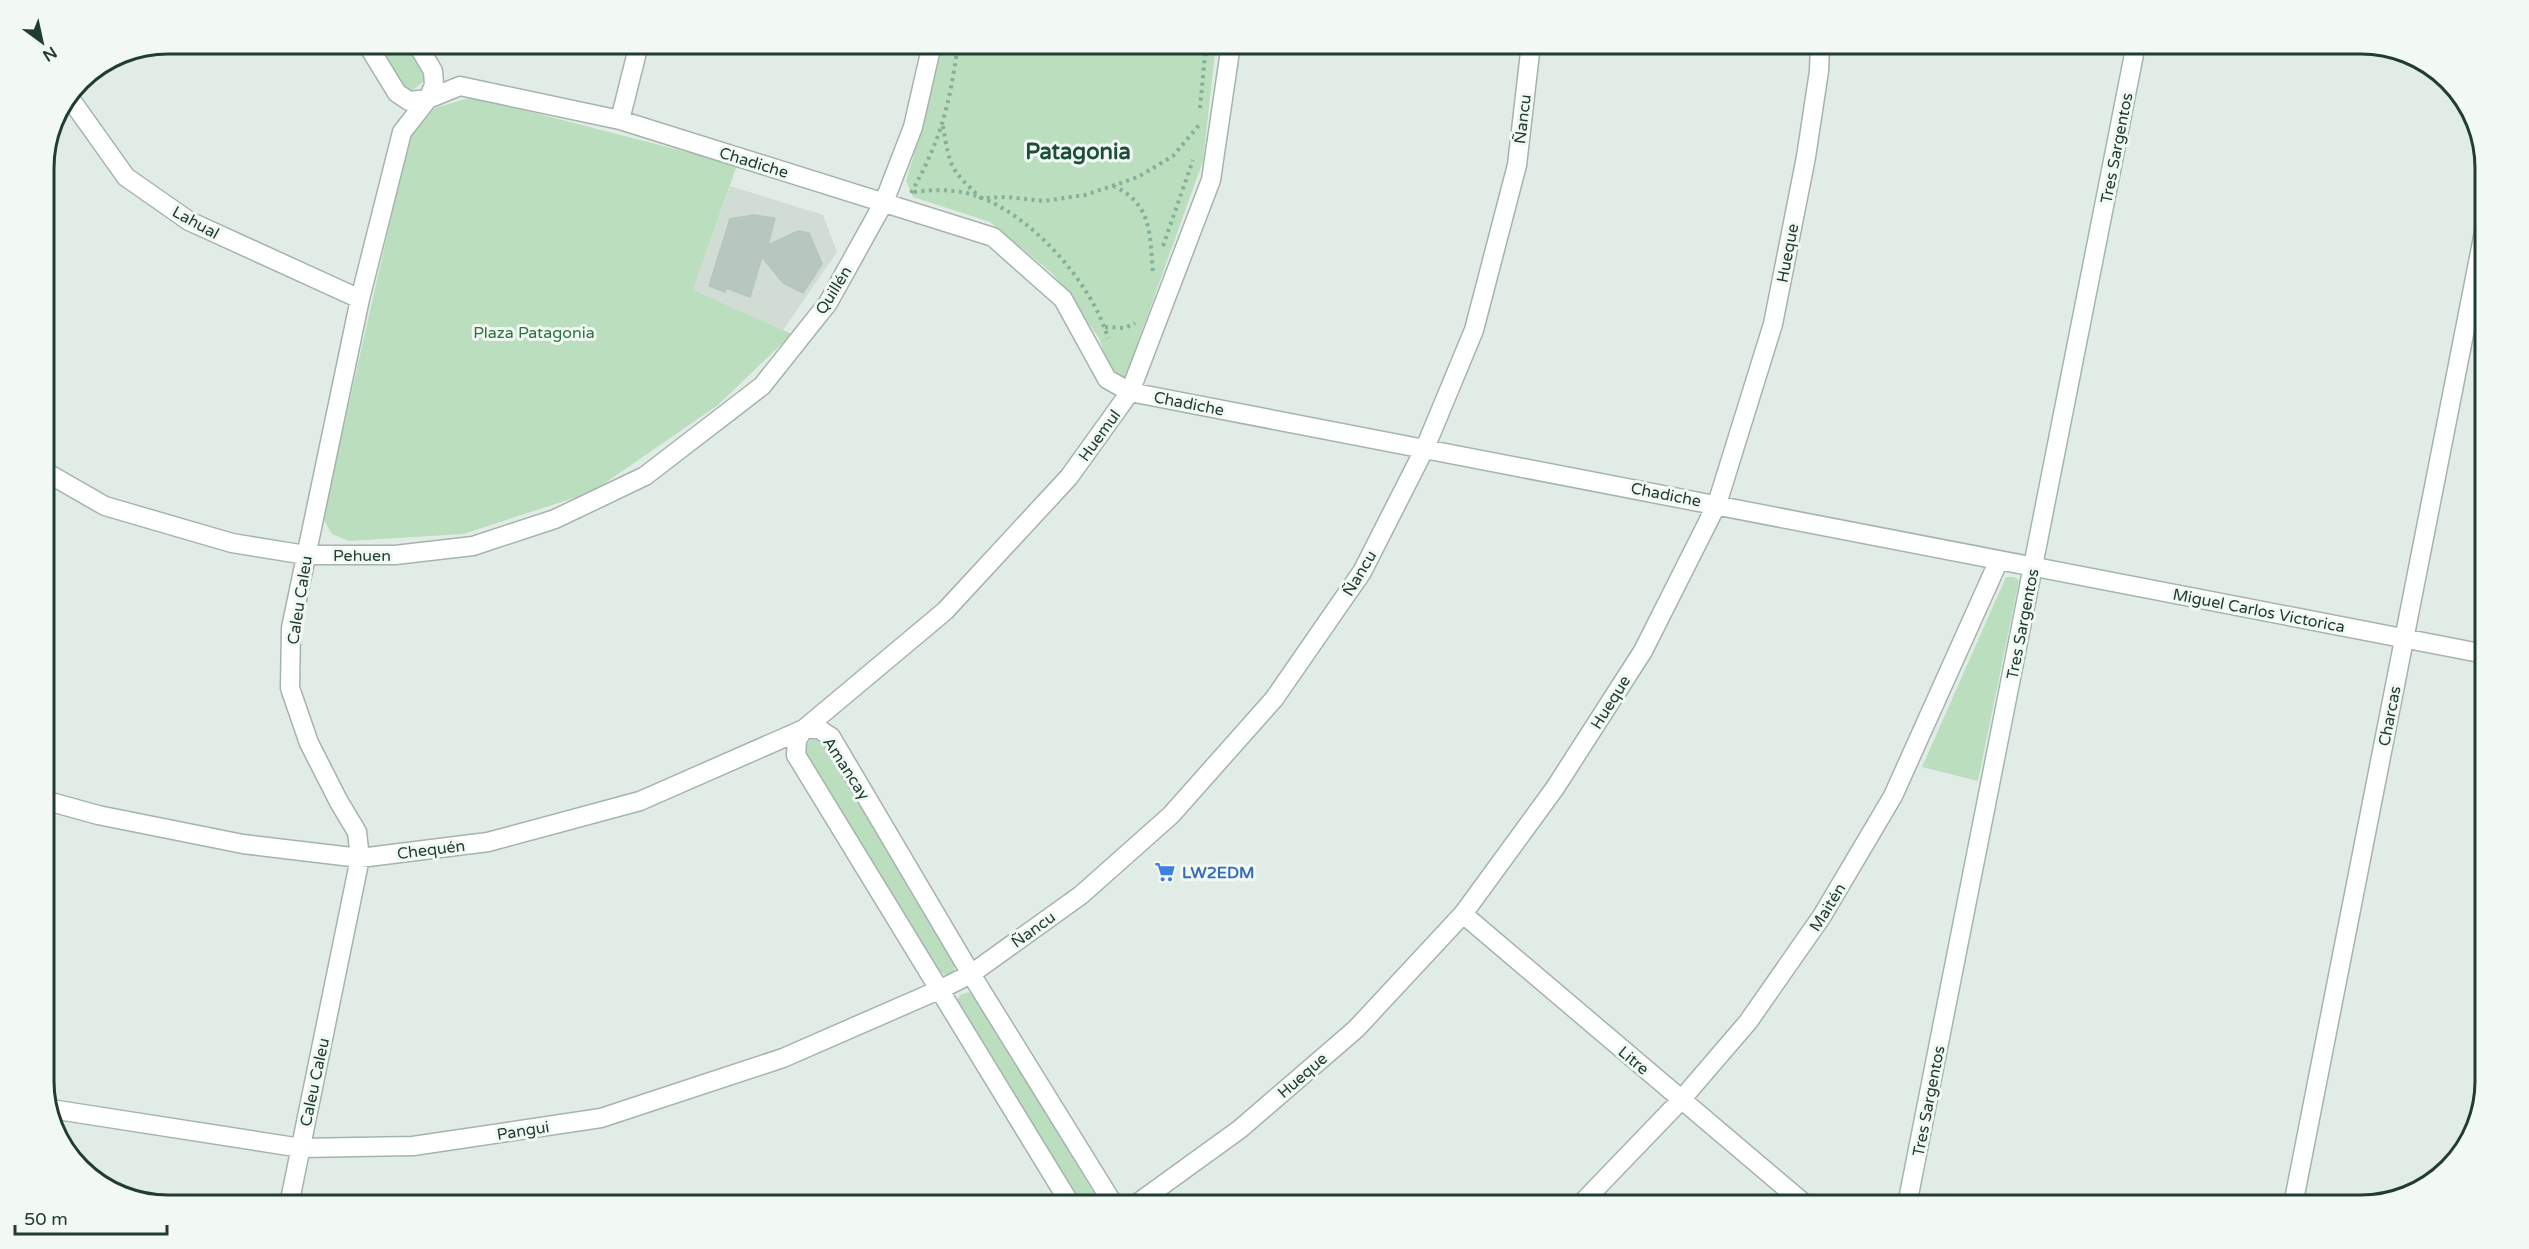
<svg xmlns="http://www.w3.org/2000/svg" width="2529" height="1249" font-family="'Varela Round',sans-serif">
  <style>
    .built { fill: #d0dcd4 }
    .green { fill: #badebe }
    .building { fill: #b7c7be; stroke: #b4c6bb; stroke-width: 1.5 }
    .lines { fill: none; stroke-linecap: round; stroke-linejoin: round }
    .street-casing { stroke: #a4b4ac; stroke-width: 21 }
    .secondary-casing { stroke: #a0b8ac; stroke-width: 21 }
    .path { stroke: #82b09a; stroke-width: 4; stroke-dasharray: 3 4.5; stroke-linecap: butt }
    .street { stroke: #fff; stroke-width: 18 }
    .secondary { stroke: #fff; stroke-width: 18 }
    .labels { text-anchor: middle; stroke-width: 6; stroke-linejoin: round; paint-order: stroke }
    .street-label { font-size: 16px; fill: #213d31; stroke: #f2f9f4 }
    .park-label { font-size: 16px; fill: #2b743c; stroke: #f2f9f4 }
    .shop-label { font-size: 16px; font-weight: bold; fill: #366cbe; stroke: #f2f9f4; text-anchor: start }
    .district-label { font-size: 22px; font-weight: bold; fill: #1d4f3b; stroke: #f2f9f4 }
    .rim { fill: none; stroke: #213d31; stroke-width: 3 }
  </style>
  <rect width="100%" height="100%" fill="#e2ece6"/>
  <path class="built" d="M730 186 823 215 837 252 783 330 693 290Z"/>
  <path class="green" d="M377 44H407L425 72 423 82 414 89 408 91 403 88Z
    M943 44H1216L1203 161 1124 381 1109 368 1099 338 1053 274 990 222 913 197 906 181 926 115Z
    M473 97 737 165 693 290 792 334 718 405 592 492 463 534 349 541 332 534 323 518 409 139 435 108Z
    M2006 577H2014L2019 580 1978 781 1922 767Z
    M811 740H817L825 746 955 963 954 971 949 976 939 972 805 751V747Z
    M969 992 977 999 1101 1205H1079L956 1004 960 995Z"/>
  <path class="building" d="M754 215 775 218 768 245 798 231 809 233 822 264 803 293 783 283 762 257 750 297 726 288 725 292 709 286 730 219Z"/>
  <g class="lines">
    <g class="street-casing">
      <path id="street" d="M367 44 397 93 409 101 428 99 460 86 620 120 993 237 1063 299 1107 379 1130 392 2485 654
        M69 97 126 177 189 221 360 299
        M620 120 639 44
        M44 471 105 506 232 543 306 555H395L473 546 555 519 645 476 762 386 828 303 884 202 913 127 932 44
        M804 729H819L831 737 971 974 1114 1205
        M804 729 797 740 796 755 1071 1205
        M44 800 98 815 243 844 360 858 488 842 640 801 804 729 945 611 1069 477 1130 392 1211 180 1231 44
        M1463 914 1806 1205
        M51 1109 301 1148 413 1146 601 1118 783 1058 941 989 971 974 1081 895 1171 815 1274 699 1362 572 1425 448 1474 330 1517 165 1531 44
        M289 1205 360 858 357 832 339 802 309 743 290 688 291 628 360 299 402 132 428 99 434 85 433 71 417 44
        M1135 1205 1240 1129 1356 1029 1463 914 1555 788 1643 651 1717 504 1773 324 1806 157 1819 71 1820 44
        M1580 1205 1681 1100 1748 1022 1822 916 1893 796 1999 560
        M2293 1205 2485 227"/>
    </g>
    <g class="secondary-casing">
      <path id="secondary" d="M1907 1205 2136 44"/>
    </g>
    <path class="path" d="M1200 108 1205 55 1211 49
      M943 126C950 168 950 169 981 198L1007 197 1044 201 1085 195 1112 186 1138 177 1173 156 1200 124
      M1113 186C1153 203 1150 237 1153 275
      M914 192C937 189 960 189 982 198 1035 219 1092 284 1108 338
      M911 193C941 140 950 103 958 44
      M1163 246 1193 160
      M1105 327 1125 328 1135 323"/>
    <use href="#street" class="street"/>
    <use href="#secondary" class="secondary"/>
  </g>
  <defs>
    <g id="supermarket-bare" transform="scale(1.62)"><path d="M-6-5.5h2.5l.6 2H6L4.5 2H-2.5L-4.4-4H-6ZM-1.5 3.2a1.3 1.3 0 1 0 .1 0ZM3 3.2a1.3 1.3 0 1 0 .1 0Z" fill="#3f7fe0" stroke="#f2f9f4" stroke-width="2.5" paint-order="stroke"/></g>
  </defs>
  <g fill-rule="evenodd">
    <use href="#supermarket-bare" x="1165" y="872"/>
  </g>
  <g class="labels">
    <g class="street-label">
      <text transform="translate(1522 119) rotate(-83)" y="6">Ñancu</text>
      <text transform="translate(2116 148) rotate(-79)" y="6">Tres Sargentos</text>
      <text transform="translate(754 162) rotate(17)" y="6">Chadiche</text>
      <text transform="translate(196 222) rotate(29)" y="6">Lahual</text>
      <text transform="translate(1787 253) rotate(-79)" y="6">Hueque</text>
      <text transform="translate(833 290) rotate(-58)" y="6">Quillén</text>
      <text transform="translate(1189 403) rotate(11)" y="6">Chadiche</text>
      <text transform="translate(1099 435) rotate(-54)" y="6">Huemul</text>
      <text transform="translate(1666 494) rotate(11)" y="6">Chadiche</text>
      <text x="362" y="561">Pehuen</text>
      <text transform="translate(1359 573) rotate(-59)" y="6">Ñancu</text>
      <text transform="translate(299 600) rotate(-81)" y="6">Caleu Caleu</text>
      <text transform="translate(2259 610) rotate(11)" y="6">Miguel Carlos Victorica</text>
      <text transform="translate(2022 624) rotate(-79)" y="6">Tres Sargentos</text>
      <text transform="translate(1610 702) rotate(-58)" y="6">Hueque</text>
      <text transform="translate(2389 716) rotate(-79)" y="6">Charcas</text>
      <text transform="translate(847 768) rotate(57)" y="6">Amancay</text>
      <text transform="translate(431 849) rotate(-7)" y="6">Chequén</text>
      <text transform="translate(1827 907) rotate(-58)" y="6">Maitén</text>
      <text transform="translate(1033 929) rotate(-36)" y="6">Ñancu</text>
      <text transform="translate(1634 1060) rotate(40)" y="6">Litre</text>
      <text transform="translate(1302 1075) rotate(-41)" y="6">Hueque</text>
      <text transform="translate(314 1082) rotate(-78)" y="6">Caleu Caleu</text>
      <text transform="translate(1928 1101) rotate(-79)" y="6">Tres Sargentos</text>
      <text transform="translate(523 1130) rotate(-9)" y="6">Pangui</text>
    </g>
    <g class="park-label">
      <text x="534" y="338">Plaza Patagonia</text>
    </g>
    <g class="shop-label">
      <text x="1182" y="878">LW2EDM</text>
    </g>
    <g class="district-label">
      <text x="1078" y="159">Patagonia</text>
    </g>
  </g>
  <path d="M0 0H2529V1249H0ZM168 54H2361A114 114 0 0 1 2475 168V1081A114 114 0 0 1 2361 1195H168A114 114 0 0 1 54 1081V168A114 114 0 0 1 168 54Z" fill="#f2f9f4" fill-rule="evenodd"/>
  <path class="rim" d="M168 54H2361A114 114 0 0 1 2475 168V1081A114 114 0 0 1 2361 1195H168A114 114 0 0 1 54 1081V168A114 114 0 0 1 168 54Z"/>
  <g transform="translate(42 42) rotate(147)" stroke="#f2f9f4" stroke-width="4.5" paint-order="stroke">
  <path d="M0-4.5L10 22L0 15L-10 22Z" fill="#213d31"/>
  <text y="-9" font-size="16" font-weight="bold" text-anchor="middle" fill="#213d31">N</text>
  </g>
  <path d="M15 1225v9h152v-9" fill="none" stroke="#213d31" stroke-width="3"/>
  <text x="24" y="1225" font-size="18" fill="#213d31" stroke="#f2f9f4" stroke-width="4.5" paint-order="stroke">50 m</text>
</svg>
